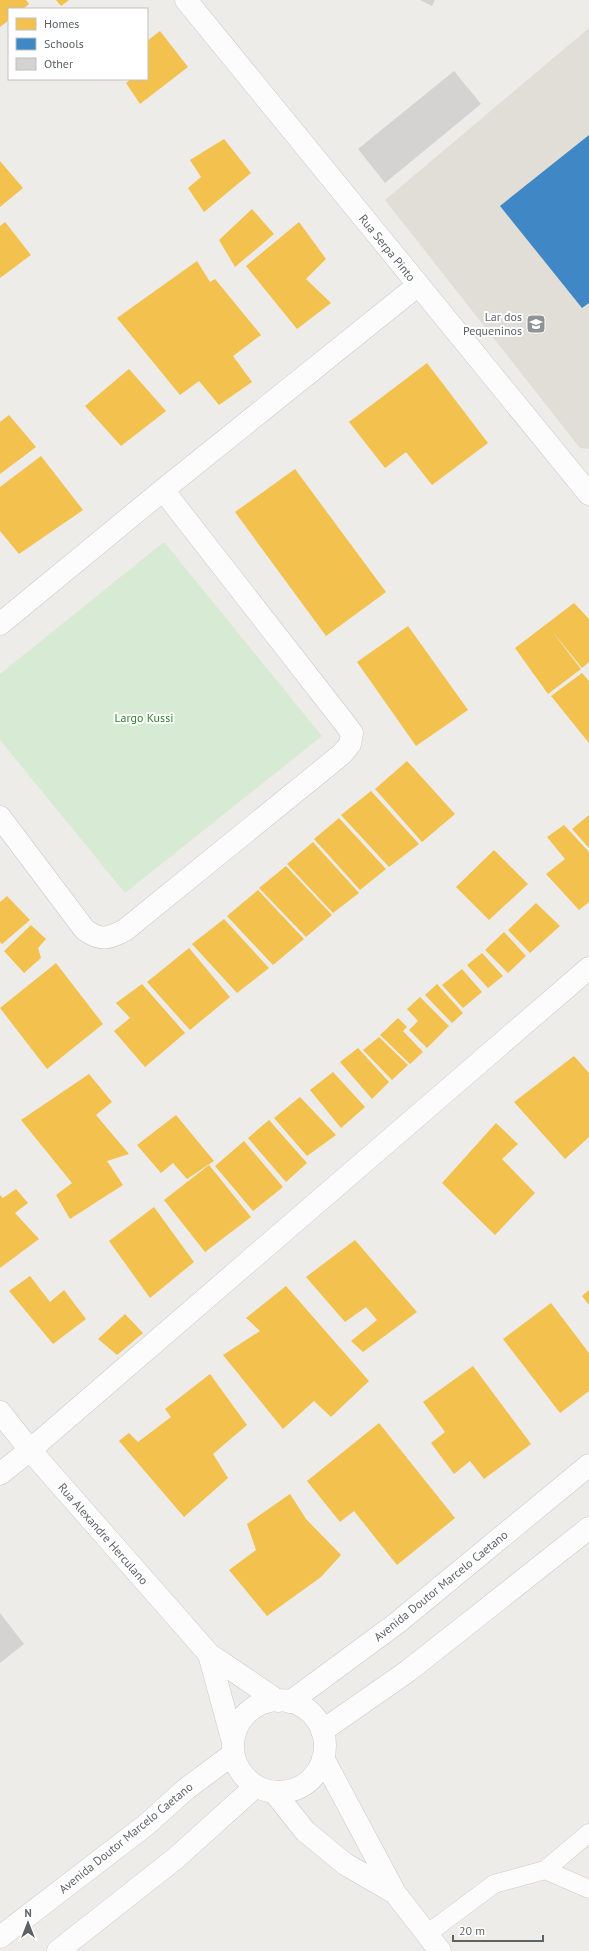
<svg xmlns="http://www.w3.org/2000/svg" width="589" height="1951" font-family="'PT Sans',sans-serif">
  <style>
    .education { fill: #e1ded8 }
    .green { fill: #d7ead3 }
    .homes { fill: #f2c14e }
    .schools { fill: #3f88c5 }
    .building { fill: #d4d3d1 }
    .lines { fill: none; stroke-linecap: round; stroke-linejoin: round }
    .service-casing { stroke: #c9c9c9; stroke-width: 19 }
    .minor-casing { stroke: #c9c9c9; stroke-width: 23 }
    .tertiary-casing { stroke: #c9c9c9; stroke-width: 23 }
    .secondary-casing { stroke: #cacaca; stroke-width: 23 }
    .service { stroke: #fcfcfc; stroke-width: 18 }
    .minor { stroke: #fcfcfc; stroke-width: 22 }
    .tertiary { stroke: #fcfcfc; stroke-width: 22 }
    .secondary { stroke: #fcfcfc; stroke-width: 22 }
    .labels { text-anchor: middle; stroke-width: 4; stroke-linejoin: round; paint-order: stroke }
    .street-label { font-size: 12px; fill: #5d6267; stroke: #fff }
    .poi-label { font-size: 12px; fill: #5d6267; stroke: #fff; text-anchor: end }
    .park-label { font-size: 12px; fill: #338330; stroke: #fff }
  </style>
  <rect width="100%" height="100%" fill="#eeece8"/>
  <path class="education" d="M589 28V449L580 448 385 200Z"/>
  <path class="green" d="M164 542 322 736 125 893 0 740V674Z"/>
  <path class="homes" d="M0 0H26L29 4 23 9H9V20L0 27Z
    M56 0H69L61 6Z
    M160 31 188 67 140 104 126 83 131 79H147V41Z
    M224 139 251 173 204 212 188 188 201 177 190 160Z
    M0 161 23 188 0 207Z
    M252 209 274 234 235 267 219 240Z
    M5 222 31 255 0 278V226Z
    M299 222 326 259 306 279 331 303 297 329 246 266Z
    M197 261 210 282 215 279 261 335 233 356 252 382 219 405 199 381 180 395 117 318Z
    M427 363 488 443 432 485 406 452 385 468 349 422Z
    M129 369 166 411 121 446 85 406Z
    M9 415 36 447 0 474V422Z
    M41 456 83 510 19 554 0 531V487Z
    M295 469 386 592 326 636 235 512Z
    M574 603 589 619V662L582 668 551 630 581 669 548 694 515 648Z
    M408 626 468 710 416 746 357 662Z
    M582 673 589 681V743L551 696Z
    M407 761 455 814 422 842 375 789Z
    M371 791 419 844 389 867 341 815Z
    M589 815V848L572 829Z
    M339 818 386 869 360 890 314 839Z
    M564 825 589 852V902L579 910 546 874 565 859 547 837Z
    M313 842 359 893 333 913 287 864Z
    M494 850 528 884 489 920 456 887Z
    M286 866 332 915 306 937 259 888Z
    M258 890 304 939 273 965 227 916Z
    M7 896 30 920 2 944 0 942V902Z
    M536 903 560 926 530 953 508 930Z
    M224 919 269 968 237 993 192 944Z
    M31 925 46 939 38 948 41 958 24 973 4 951Z
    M504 932 526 956 508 973 485 950Z
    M189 948 230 997 190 1030 147 982Z
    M482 953 503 976 488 988 467 965Z
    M56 963 103 1024 47 1069 0 1008Z
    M462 969 482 992 463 1008 442 985Z
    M142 984 185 1033 145 1067 114 1031 130 1018 116 1003Z
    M437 984 463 1013 452 1023 425 995Z
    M420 997 449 1026 427 1048 409 1030 418 1021 407 1009Z
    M398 1018 407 1027 403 1031 423 1052 410 1064 380 1035Z
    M379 1037 408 1065 392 1080 363 1050Z
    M358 1048 389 1082 372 1099 340 1062Z
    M574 1056 589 1073V1137L565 1159 514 1102Z
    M333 1072 365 1107 341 1128 310 1090Z
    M89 1074 112 1102 96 1115 129 1154 107 1161 123 1185 70 1219 56 1195 72 1183 21 1120Z
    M300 1097 336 1135 307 1156 274 1118Z
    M176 1115 214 1161 187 1179 173 1163 161 1173 137 1145Z
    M269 1120 307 1163 286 1182 248 1138Z
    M496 1123 518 1144 502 1159 535 1193 495 1235 442 1183Z
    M244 1141 283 1187 253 1211 215 1166Z
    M209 1165 251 1217 205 1252 164 1200Z
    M16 1189 28 1203 15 1213 39 1239 0 1268V1195L3 1198Z
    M154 1207 194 1262 150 1298 109 1241Z
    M355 1240 417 1312 363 1352 351 1341 377 1320 366 1307 345 1322 306 1277Z
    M30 1276 50 1302 64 1290 86 1319 53 1344 9 1291Z
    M286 1286 369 1381 331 1417 314 1401 283 1429 223 1355 260 1331 246 1318Z
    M589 1290V1305L582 1296Z
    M551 1303 589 1353V1391L560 1413 503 1339Z
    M125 1314 143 1333 117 1355 98 1339Z
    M473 1366 531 1444 484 1479 470 1461 454 1474 431 1443 445 1432 423 1402Z
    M210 1374 247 1425 213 1454 228 1478 184 1517 119 1441 129 1433 138 1442 171 1417 165 1409Z
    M379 1423 455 1518 397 1565 354 1511 340 1522 307 1481Z
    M290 1494 306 1519 341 1555 321 1577 267 1616 229 1570 256 1550 247 1524Z"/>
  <path class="schools" d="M589 135V303L582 308 500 206Z"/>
  <path class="building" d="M420 0H435L432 6Z
    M454 71 481 104 385 183 358 149Z
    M0 1613 24 1644 0 1663Z"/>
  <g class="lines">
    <g class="service-casing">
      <path id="service" d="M545 1870 589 1833
        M427 1934 494 1884 545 1870 589 1889"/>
    </g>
    <g class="minor-casing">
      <path id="minor" d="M0 624 163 490 417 286
        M0 817 85 930C101 941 108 939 125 930L342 754 350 744 352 733 343 721 163 490
        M0 1474 30 1450 589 968"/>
    </g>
    <g class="tertiary-casing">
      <path id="tertiary" d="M186 0 589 494
        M290 1702 397 1623 589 1465
        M322 1731 408 1671 589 1528
        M0 1937 146 1825 186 1789 233 1754
        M58 1951 176 1858 256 1786"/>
    </g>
    <g class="secondary-casing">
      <path id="secondary" d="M0 1412 30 1450 209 1654 278 1701
        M209 1654 233 1742
        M233 1746a46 46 0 1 1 92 0a46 46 0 1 1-92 0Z
        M323 1758 395 1893 440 1951
        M274 1792 305 1831 345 1864 395 1893"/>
    </g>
    <use href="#service" class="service"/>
    <use href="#minor" class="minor"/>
    <use href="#tertiary" class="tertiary"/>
    <use href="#secondary" class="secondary"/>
  </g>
  <defs>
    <g id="school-square" transform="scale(1)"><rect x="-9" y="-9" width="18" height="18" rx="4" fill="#909294" stroke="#fff"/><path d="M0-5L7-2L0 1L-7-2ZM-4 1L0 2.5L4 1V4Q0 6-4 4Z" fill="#fff"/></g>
  </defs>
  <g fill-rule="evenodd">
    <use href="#school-square" x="536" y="324"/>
  </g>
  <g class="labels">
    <g class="street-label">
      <text transform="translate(387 248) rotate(51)" y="4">Rua Serpa Pinto</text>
      <text transform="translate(103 1534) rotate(49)" y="4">Rua Alexandre Herculano</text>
      <text transform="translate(441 1586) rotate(-39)" y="4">Avenida Doutor Marcelo Caetano</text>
      <text transform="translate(126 1838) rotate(-39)" y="4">Avenida Doutor Marcelo Caetano</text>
    </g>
    <g class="poi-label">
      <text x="522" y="321">Lar dos<tspan x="522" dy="14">Pequeninos</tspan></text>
    </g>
    <g class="park-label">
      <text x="144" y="722">Largo Kussi</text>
    </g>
  </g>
  <rect x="8" y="8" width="140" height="72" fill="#ffffff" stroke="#bec0c2"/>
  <rect x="16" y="18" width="20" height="12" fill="#f2c14e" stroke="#bec0c2"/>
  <text x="44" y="28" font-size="12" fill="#5d6267">Homes</text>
  <rect x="16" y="38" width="20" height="12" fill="#3f88c5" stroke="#bec0c2"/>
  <text x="44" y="48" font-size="12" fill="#5d6267">Schools</text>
  <rect x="16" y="58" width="20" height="12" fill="#d4d3d1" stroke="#bec0c2"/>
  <text x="44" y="68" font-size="12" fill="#5d6267">Other</text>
  <g transform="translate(28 1923)" stroke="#ffffff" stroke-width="3" paint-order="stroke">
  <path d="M0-3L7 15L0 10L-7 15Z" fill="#5d6267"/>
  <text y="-6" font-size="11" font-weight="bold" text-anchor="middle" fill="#5d6267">N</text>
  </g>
  <path d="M453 1935v6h90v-6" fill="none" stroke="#5d6267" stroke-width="2"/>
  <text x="459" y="1935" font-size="12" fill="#5d6267" stroke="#ffffff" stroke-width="3" paint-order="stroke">20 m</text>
</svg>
